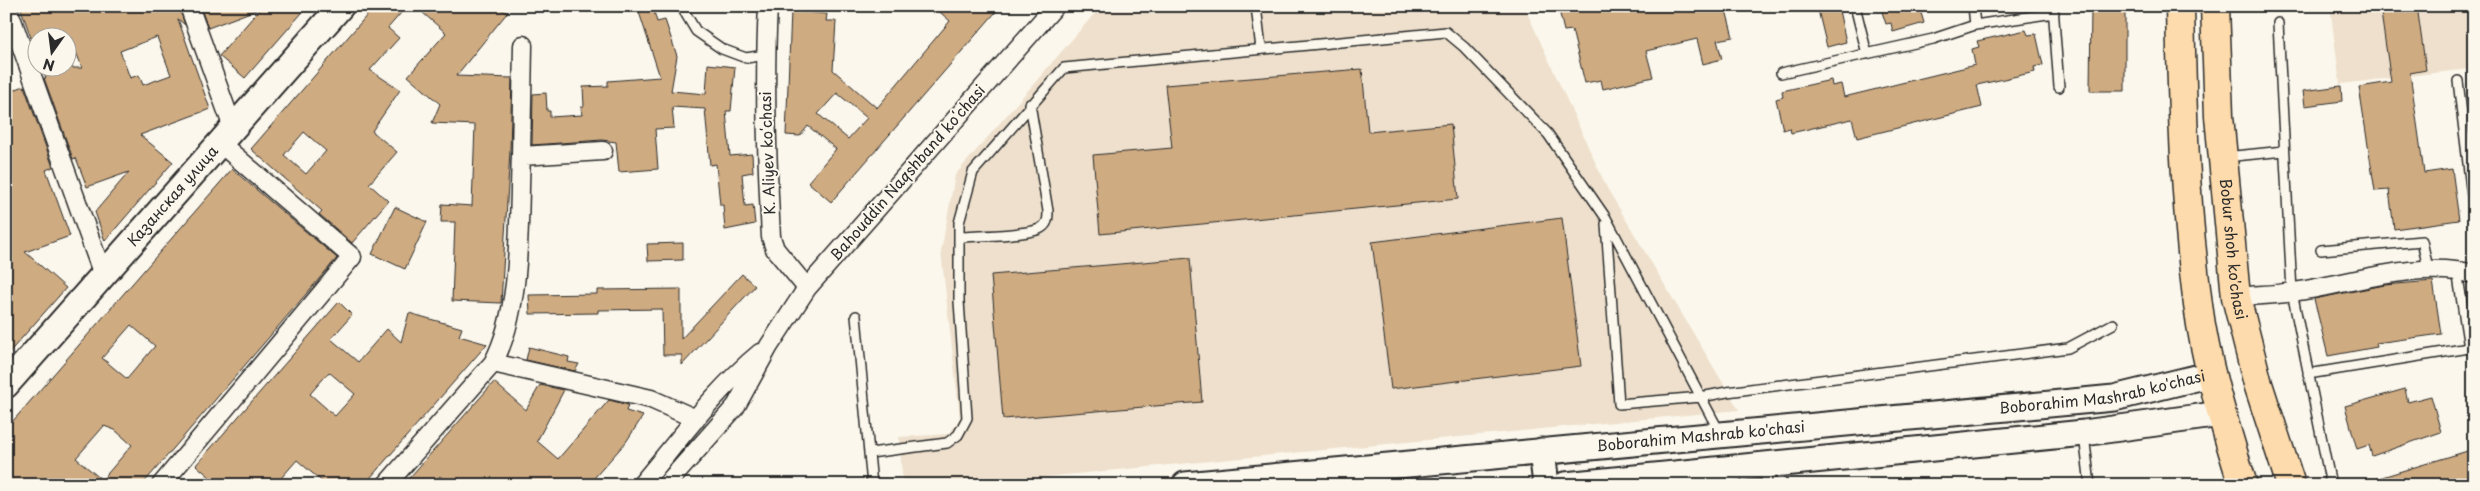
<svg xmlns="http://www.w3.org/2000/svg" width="2480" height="491" font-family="'Playpen Sans',sans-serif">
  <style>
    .built { fill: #eee0cc }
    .building { fill: #cfab81; stroke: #2b2b2b; fill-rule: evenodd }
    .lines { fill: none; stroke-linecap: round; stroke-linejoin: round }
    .lane-casing { stroke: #2b2b2b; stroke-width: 12 }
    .street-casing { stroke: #2b2b2b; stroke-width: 21 }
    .secondary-casing { stroke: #2b2b2b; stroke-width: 29 }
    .primary-casing { stroke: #2b2b2b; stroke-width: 31 }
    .lane { stroke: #fbf7ec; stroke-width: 9 }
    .street { stroke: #fbf7ec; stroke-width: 18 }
    .secondary { stroke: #fbf7ec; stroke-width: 25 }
    .primary { stroke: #fddbac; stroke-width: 28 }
    .labels { text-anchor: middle; stroke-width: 4; stroke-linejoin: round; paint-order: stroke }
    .street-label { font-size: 15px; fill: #2b2b2b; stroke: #fbf7ec }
  </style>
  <rect width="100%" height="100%" fill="#fbf7ec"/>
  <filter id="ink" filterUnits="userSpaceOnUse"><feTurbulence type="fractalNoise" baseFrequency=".02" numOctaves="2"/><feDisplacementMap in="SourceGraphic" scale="10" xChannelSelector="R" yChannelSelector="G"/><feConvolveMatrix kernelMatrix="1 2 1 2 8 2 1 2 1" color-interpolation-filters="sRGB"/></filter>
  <g filter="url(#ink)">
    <path class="built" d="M1101 6H1524L1607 188 1739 410 961 485H903L899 437 949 434 960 418 941 252 955 175Z
      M2330 6H2474V112L2469 69 2340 84Z"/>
    <path class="building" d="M20 6H179L185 25 178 19 210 109 140 135 173 162 105 241 95 212 129 172 87 187 76 158 73 159 44 78H46L42 68H82L71 38H31ZM157 37 171 75 143 85 139 75 130 78 120 51Z
      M200 6 261 7 308 6 245 78 219 56 261 8 208 28Z
      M375 6H407L388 28 399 38 370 70 400 90 372 131 397 152 369 184 388 201 352 243 319 214 322 211 251 149ZM304 132 326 151 306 174 284 155Z
      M415 6H497L507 13 456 76 512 78 510 151 501 303 452 301 455 222H441L442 204 472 206 475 125 432 123 440 104 408 76 446 33Z
      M933 6H1001L831 202 808 182 836 149 808 126 800 136 786 135 791 11 827 14 826 21H836L833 70 877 108 950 21ZM837 93 867 118 848 139 818 114Z
      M1558 6H1692L1693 12 1725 6 1733 37 1717 40 1722 59 1703 64 1697 39 1646 51 1653 77 1603 89 1601 80 1585 83 1572 30 1564 31Z
      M1817 6H1838L1846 42 1827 47Z
      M1880 6H1919L1924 23 1893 32 1891 23 1886 24Z
      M2091 6H2125V91H2090Z
      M2380 6H2417L2426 70 2410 73 2424 173 2452 169 2459 220 2394 229 2389 190 2375 191 2359 87 2391 82Z
      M653 8 657 22 665 20 677 56 671 91 706 94 708 64 735 67 731 111H726L730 156 752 154 753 172 742 174 745 206 753 205 755 224 725 230 723 205H720L716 164 710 165 705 109 672 107 674 128 655 129 658 169 619 172 616 142 602 140 532 145 533 94 546 93 547 111H550V117L582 115 581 107 584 106 583 87 608 86V81L660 77 639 12Z
      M2026 30 2028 35 2036 34 2043 65 2034 67 2035 72 1977 85 1982 107 1857 138 1852 119 1791 133 1790 128 1783 130 1776 99 1783 97 1782 91 1831 80 1832 86 1841 84 1844 97 1975 65 1972 49 1979 47 1977 41Z
      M1362 69 1368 132 1451 124 1458 199 1100 234 1093 155 1172 148 1165 85Z
      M24 86 53 167 46 170 70 236 25 252 66 288 6 356V93Z
      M2341 86 2342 101 2305 106 2303 91Z
      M232 169 337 258 142 485H18L6 475V429ZM131 325 155 346 127 379 102 358ZM104 426 115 430 132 445 102 480 76 458Z
      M395 207 427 222 405 269 372 254Z
      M1562 218 1581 366 1391 389 1372 242Z
      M683 243V260L648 261 647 244Z
      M1190 258 1202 402 1003 419 991 275Z
      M742 274 755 286 682 365V355H663L662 309 598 310V313L530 314 529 295 597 294V290L681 289V339Z
      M2433 281 2441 334 2376 343 2377 347 2328 356 2314 299 2385 285Z
      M339 302 352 315 331 339 358 362 387 329 401 342 409 313 462 328 459 336 487 344 364 485H326L297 460 275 485H219L196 465ZM329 372 355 394 335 416 310 394Z
      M529 347 569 357 568 362 579 364 575 371 526 360Z
      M494 382 526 410 540 385 564 390 537 441 558 459 609 400 628 405 626 411 643 416 626 442 588 485H450L440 476 432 485H403Z
      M2405 389 2408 402 2431 396 2441 432 2372 456 2369 445 2357 449 2345 406Z
      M2474 449V485H2369V481Z"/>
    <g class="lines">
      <g class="lane-casing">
        <path id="lane" d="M681 6 696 31 722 49 746 58 765 55
          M1256 6 1261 49
          M1855 6 1867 54
          M2053 6 2059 87
          M2278 23 2292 292 2331 485
          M1975 25 2054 13
          M1781 73 1933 39 1975 25 1973 6
          M2458 81 2474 213
          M2225 157 2284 151
          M1606 224 1619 404 1701 397 1727 392 2068 348 2113 324
          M959 237C974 236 1031 235 1041 228 1048 224 1048 218 1048 211L1030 104
          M2321 250 2422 241 2428 268
          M856 316 872 485
          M2308 374 2469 348 2457 270
          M2084 435 2090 485
          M870 453 947 443 958 435 967 418 959 301V223L973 172 1064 68 1446 32 1464 47 1548 134 1606 218 1720 433
          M1765 466 1767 485"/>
      </g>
      <g class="street-casing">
        <path id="street" d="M7 6 103 275
          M189 6 233 128
          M768 6C764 83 767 160 771 237L775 249 807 288
          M521 156 523 45
          M2236 297C2255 295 2274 295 2293 292 2352 284 2414 260 2474 274
          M493 363 651 399 696 419
          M161 485 352 257 220 143
          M386 485 493 363C523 308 518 218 521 156L603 151
          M641 485C679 440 715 390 760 353
          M666 485 736 406 769 346 807 288 1055 6"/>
      </g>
      <g class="secondary-casing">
        <g id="secondary">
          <path id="s1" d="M6 385 341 6"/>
          <path d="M1542 451 1546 485"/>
          <path id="s2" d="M1185 485 2114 398 2212 374"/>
          <path d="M1565 485 2084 433 2221 414"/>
        </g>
      </g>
      <g class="primary-casing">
        <g id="primary">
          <path d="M2180 6C2182 106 2185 206 2198 305 2206 366 2225 426 2243 485"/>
          <path id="s3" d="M2215 6 2219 116 2236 297 2258 384 2291 485"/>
        </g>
      </g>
      <use href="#lane" class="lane"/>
      <use href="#street" class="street"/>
      <use href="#secondary" class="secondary"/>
      <use href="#primary" class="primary"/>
    </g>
  </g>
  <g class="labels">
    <g class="street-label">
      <text transform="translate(768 153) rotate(-92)" y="5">K. Aliyev koʻchasi</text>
      <text transform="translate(908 173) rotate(-49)" y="5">Bahouddin Naqshband koʻchasi</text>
      <text dy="5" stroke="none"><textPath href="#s1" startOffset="252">Казанская улица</textPath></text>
      <text dy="5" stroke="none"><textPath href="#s3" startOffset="244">Bobur shoh ko'chasi</textPath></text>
      <text dy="5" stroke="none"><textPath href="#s2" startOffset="922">Boborahim Mashrab ko'chasi</textPath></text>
      <text dy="5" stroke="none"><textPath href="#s2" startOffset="518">Boborahim Mashrab ko'chasi</textPath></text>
    </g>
  </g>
  <rect width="2480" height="491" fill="none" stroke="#fbf7ec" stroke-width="25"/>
  <rect x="12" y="12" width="2455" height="466" fill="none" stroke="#2b2b2b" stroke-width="2" filter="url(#ink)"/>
  <g transform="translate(52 52) rotate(194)"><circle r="24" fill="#fbf7ec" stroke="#a8a59f"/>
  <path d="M0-4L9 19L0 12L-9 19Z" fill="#2b2b2b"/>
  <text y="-8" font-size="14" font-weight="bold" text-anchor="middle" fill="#2b2b2b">N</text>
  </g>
</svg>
